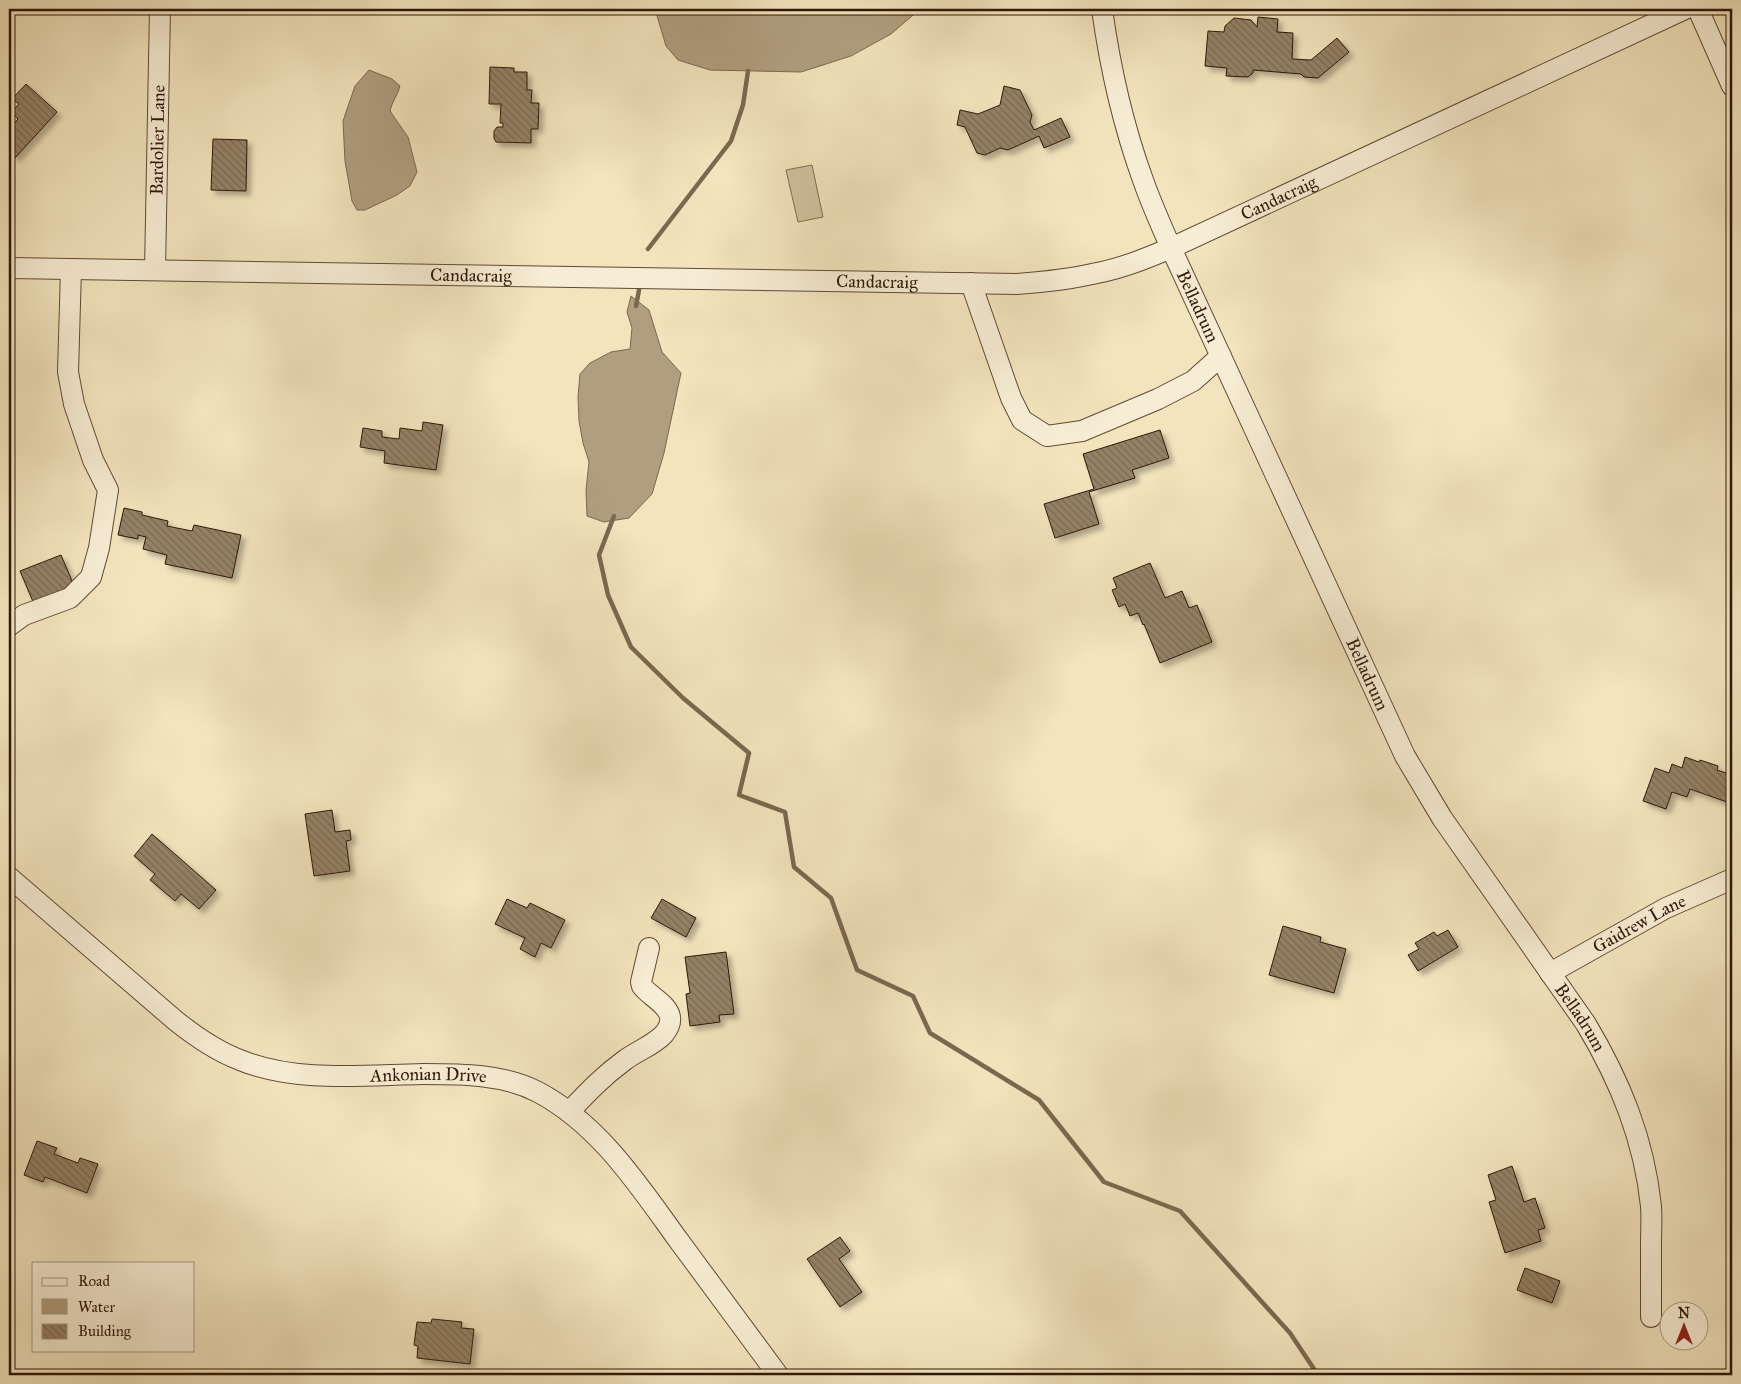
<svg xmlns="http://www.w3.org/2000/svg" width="1741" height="1384" font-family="'IM FELL Great Primer',serif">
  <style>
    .grass { fill: #d1c19e; stroke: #806c52 }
    .water { fill: #b09e7f; stroke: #7c684f }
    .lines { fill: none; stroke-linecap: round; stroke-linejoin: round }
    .stream { stroke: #7c684f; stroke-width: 4.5 }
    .building { fill: url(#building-back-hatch); stroke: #2f1707; filter: url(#shadow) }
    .minor-casing { stroke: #604a34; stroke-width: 22 }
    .minor { stroke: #f7edd4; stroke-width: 20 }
    .labels { text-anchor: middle; stroke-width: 4; stroke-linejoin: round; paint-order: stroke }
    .street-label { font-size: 18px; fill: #2f1707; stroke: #f7edd4 }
  </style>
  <defs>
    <pattern id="building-back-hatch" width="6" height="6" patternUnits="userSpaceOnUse" patternTransform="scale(1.25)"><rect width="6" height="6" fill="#948266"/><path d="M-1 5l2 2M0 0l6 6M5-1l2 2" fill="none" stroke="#796952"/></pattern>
    <filter id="shadow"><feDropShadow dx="4.5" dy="4.5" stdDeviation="2.5" flood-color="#0004"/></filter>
  </defs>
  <rect width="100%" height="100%" fill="#f2e4bd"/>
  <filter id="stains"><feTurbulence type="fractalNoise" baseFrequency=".004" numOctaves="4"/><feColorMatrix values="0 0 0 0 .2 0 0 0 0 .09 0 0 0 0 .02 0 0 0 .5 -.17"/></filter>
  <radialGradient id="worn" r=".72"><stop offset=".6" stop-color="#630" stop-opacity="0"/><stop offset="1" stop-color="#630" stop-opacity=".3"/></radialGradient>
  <path class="grass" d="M812 165 823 217 798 222 786 170Z"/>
  <path class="water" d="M655 9H920L891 34 851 56 801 72 710 70 678 60 666 46Z
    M369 70 392 79 400 86C398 95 392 101 390 111L408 137 417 172 410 186 397 195 365 210H357L352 201 345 161 343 121 355 86Z
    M631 296 649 310 662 352 681 373 664 453 652 494 629 518 604 522 587 516 586 490 589 462 583 443 579 421 578 397 580 374 590 363 611 352 630 349 632 328 627 312Z"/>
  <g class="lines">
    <path class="stream" d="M648 249 731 141 743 105 748 71
      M636 306 639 290
      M614 516 599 555 608 595 631 647 683 698 749 753 739 795 785 812 794 867 831 898 857 970 913 996 930 1033 1039 1100 1104 1182 1180 1211 1290 1333 1318 1375"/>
  </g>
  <path class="building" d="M1258 17 1278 19 1277 32 1293 33 1292 59 1311 60 1337 38 1349 52 1318 78 1304 77 1301 74 1253 70V73L1248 77 1226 76 1227 68 1205 66 1208 31 1224 32 1225 26 1234 18 1251 20 1257 27Z
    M490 67 514 68V72H527V90H532L531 103H539L538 129H531V143L496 142 494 138V131L497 127H503V123H500L501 104H489Z
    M26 84 57 112 15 158 9 152V129L18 119 11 112 19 104 12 99Z
    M1004 86 1020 90 1032 115 1030 122 1034 130 1061 118 1070 137 1044 148 1039 136 1008 150 1000 148 985 155 977 153 965 127 957 125 960 110 978 114 1000 105Z
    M213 139 247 140 246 191 211 190Z
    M423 422 443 425 436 470 384 463 385 451 360 447 363 428 382 431V437L399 439 400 428 422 431Z
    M1160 430 1169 458 1132 470 1135 478 1089 492 1099 524 1055 538 1044 504 1094 489 1083 454Z
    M124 508 142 512V515L168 521 167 526 192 531 194 525 241 535 232 578 165 564 167 555 143 549 146 537 138 535V539L118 535Z
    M61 555 75 588 34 604 20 571Z
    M1150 563 1165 598 1182 591 1189 608 1197 605 1212 642 1160 663 1144 624 1143 625 1138 613 1130 616 1125 604 1119 607 1112 590 1117 588 1113 578Z
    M1685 757 1699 762 1700 760 1718 766 1717 770 1732 775V788L1727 802 1690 789 1687 797 1672 792 1666 809 1643 801 1655 768 1669 773 1672 764 1682 768Z
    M332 810 335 832 350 830 351 840 346 841 350 871 314 876 305 814Z
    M152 834 216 890 199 909 181 894 175 901 150 880 155 874 134 856Z
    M507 899 527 908 530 903 565 920 551 948 541 943 535 957 520 949 525 938 495 924Z
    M662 899 696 918 686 937 651 918Z
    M1283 926 1321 937 1320 942 1346 949 1334 993 1269 975Z
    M1448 930 1458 947 1418 971 1408 955 1419 949 1415 943 1434 932 1437 936Z
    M726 952 734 1014 719 1015 720 1022 690 1026 686 994 690 993 685 957Z
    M37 1141 57 1148 54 1154 78 1163 80 1158 98 1164 87 1193 45 1177 43 1182 24 1175Z
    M1512 1166 1524 1202 1535 1198 1545 1228 1538 1230 1541 1241 1505 1253 1489 1202 1496 1200 1488 1175Z
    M840 1237 850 1251 839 1259 862 1292 840 1307 807 1259Z
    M1525 1268 1560 1281 1552 1303 1517 1290Z
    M432 1319 462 1322 461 1328 474 1329 470 1364 417 1358 418 1346 414 1345 417 1322 431 1323Z"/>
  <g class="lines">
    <g class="minor-casing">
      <g id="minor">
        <path id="s1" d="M1102 9C1110 67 1123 125 1143 180 1151 203 1161 225 1171 248L1405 756 1442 818 1586 1024C1620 1081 1644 1139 1651 1206 1652 1218 1651 1231 1651 1244 1651 1268 1651 1293 1651 1317"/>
        <path d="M1698 9 1732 86"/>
        <path id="s2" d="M9 268 1017 284C1044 282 1071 279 1097 273 1123 268 1147 258 1171 248L1685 9"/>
        <path id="s3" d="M155 270 160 9"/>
        <path d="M971 283 1011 398 1022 420 1047 436 1082 431 1158 399 1193 381 1221 356"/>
        <path d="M9 626 24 615 70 598 91 577 99 548 108 490 93 460 74 404 68 372 71 269"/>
        <path id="s4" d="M9 877 176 1021C196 1037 216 1051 240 1060 296 1083 364 1075 423 1074 462 1074 503 1074 538 1092 600 1125 639 1186 679 1241 712 1286 745 1331 778 1375"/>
        <path id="s5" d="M1550 973 1666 908 1732 879"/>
        <path d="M569 1112C588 1092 603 1076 625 1060 637 1051 654 1045 664 1034 668 1029 671 1023 670 1017 668 1004 649 996 642 986L641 982 649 948"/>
      </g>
    </g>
    <use href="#minor" class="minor"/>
  </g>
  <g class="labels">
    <g class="street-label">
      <text dy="6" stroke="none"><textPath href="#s3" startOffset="130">Bardolier Lane</textPath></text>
      <text dy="6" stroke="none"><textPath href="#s2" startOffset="1286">Candacraig</textPath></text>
      <text dy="6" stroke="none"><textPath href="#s2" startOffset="462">Candacraig</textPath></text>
      <text dy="6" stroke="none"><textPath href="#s2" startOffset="868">Candacraig</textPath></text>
      <text dy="6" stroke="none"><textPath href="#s1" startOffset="314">Belladrum</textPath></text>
      <text dy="6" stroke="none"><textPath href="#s1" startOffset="719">Belladrum</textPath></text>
      <text dy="6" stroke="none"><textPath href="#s5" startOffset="102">Gaidrew Lane</textPath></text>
      <text dy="6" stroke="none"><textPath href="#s1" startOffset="1124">Belladrum</textPath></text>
      <text dy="6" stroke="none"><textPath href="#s4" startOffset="486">Ankonian Drive</textPath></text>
    </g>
  </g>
  <rect width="1741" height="1384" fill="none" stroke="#f2e4bd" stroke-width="30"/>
  <rect x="10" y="10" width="1721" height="1364" fill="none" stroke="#2f1707" stroke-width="2.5"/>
  <rect x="15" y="15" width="1711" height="1354" fill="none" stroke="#2f1707"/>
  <rect x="32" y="1262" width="162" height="90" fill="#f7edd4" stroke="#a79782"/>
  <rect x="42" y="1278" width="25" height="8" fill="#f7edd4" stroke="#a79782"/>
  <text x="78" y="1286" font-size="15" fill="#2f1707">Road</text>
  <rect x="42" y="1299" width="25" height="15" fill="#b09e7f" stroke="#a79782"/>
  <text x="78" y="1312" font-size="15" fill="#2f1707">Water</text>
  <rect x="42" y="1324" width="25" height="15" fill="url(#building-back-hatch)" stroke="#a79782"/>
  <text x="78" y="1336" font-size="15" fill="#2f1707">Building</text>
  <g transform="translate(1684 1326)"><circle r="24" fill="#f7edd4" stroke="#a79782"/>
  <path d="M0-4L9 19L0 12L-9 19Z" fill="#8f2418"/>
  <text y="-8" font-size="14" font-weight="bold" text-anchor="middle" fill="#2f1707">N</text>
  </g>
  <rect width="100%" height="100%" filter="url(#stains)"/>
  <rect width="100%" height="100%" fill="url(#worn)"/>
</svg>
